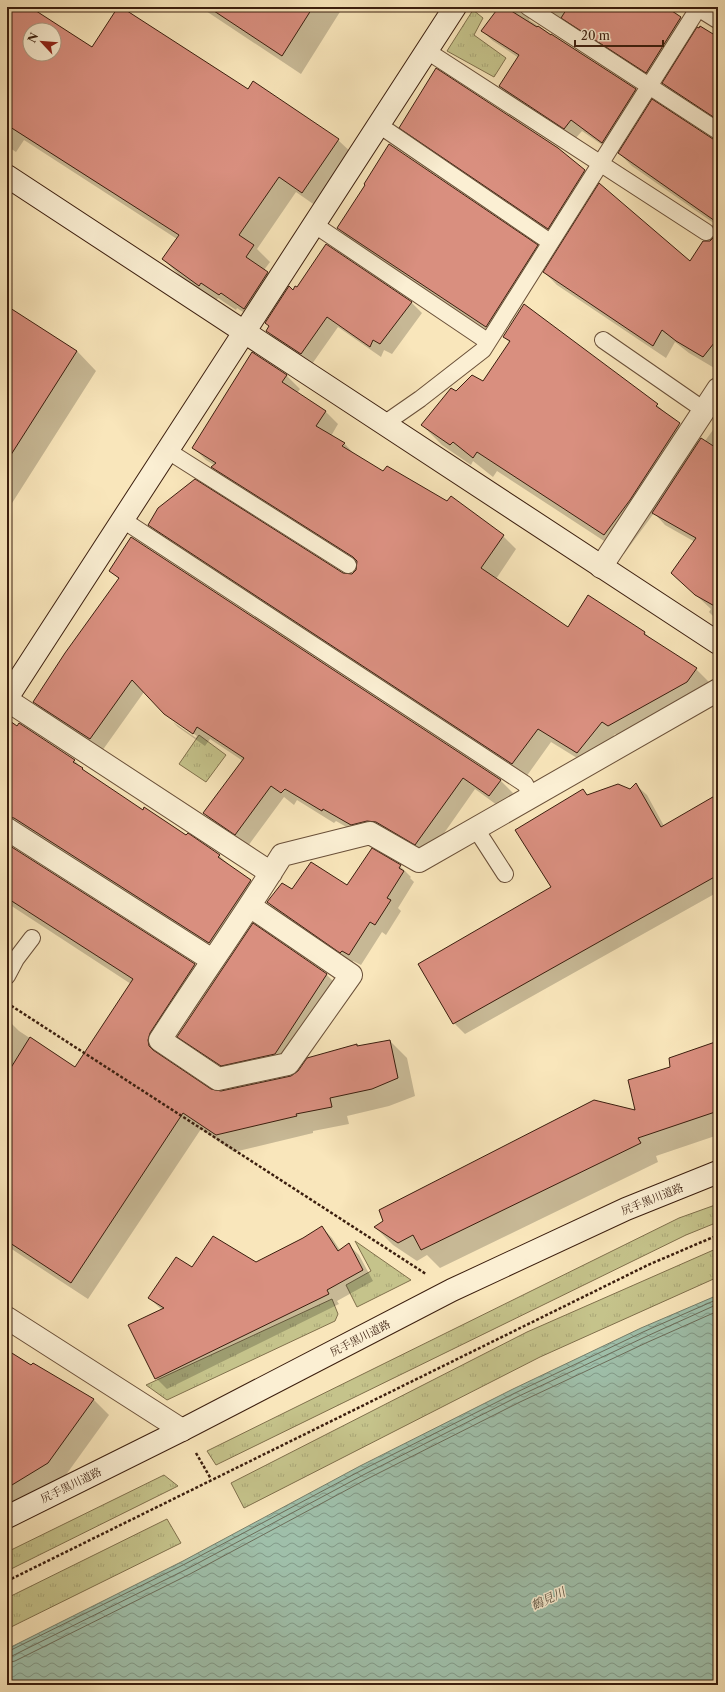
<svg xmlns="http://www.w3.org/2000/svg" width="725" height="1692" font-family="'Libre Caslon Text','Noto Serif JP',serif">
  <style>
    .grass { fill: url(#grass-tufts); stroke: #80704c }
    .water { fill: url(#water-waves); stroke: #777f6c }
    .shadow { fill: #0003; fill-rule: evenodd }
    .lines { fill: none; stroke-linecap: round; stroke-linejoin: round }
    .shore { stroke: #6d6f5c; stroke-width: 1 }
    .building { fill: #d98f7f; stroke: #3b1e0e; fill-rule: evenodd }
    .lane-casing { stroke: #6a5039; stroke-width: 18 }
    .street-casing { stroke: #6a5039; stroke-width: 24 }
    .secondary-casing { stroke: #3b1e0e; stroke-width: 24 }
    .path { stroke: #3b1e0e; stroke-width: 2.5; stroke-dasharray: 3 2; stroke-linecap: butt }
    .lane { stroke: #fbefd3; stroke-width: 16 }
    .street { stroke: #fbefd3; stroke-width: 22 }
    .secondary { stroke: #fbefd3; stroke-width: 22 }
    .labels { text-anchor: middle; stroke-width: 3; stroke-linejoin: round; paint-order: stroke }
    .street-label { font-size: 11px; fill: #3b1e0e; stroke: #fbefd3 }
    .water-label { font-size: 12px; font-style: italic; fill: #594f3d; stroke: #fbefd3 }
  </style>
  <defs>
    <pattern id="grass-tufts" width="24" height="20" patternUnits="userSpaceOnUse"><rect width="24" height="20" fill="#c5c38b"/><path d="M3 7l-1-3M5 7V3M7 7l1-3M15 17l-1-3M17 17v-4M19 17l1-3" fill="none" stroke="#aaa777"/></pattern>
    <pattern id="water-waves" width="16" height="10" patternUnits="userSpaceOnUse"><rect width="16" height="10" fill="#9fc0ab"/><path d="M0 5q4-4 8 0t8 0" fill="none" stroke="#839b8a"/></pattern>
  </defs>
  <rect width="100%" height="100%" fill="#f9e6bb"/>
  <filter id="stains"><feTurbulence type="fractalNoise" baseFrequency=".005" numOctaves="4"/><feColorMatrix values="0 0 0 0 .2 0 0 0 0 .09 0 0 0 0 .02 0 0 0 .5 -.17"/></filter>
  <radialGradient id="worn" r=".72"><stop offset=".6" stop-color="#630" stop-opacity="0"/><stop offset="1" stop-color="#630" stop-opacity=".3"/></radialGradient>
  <path class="grass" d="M473 10 483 18 474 35 506 58 494 77 447 51Z
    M199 735 226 755 206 782 179 764Z
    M718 1204V1222L686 1235 216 1465 207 1451 679 1218Z
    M355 1241 411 1280 357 1307 346 1285 371 1271Z
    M718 1248V1277L540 1357 244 1508 231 1483 527 1332Z
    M332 1299 338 1314 335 1321 167 1400 146 1385Z
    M164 1475 178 1486 7 1571V1552Z
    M167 1519 181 1543 7 1629V1598Z"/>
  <path class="water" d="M718 1295V1685H7V1649L183 1561 360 1466 513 1389 641 1328Z"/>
  <path class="shadow" d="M7 7H28L92 48 119 7 248 90 338 140 355 156 319 208 296 192 257 249 270 262 264 270 284 289 261 324 237 308 236 310 218 298 216 301 179 275 163 259 177 239 24 140 16 152 7 146ZM30 30H54V54H30Z
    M200 7H343L301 74Z
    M360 7H368L366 10Z
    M500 7H664L681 18 692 29 657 83 531 12 529 20 636 90 646 100 614 153 582 131 575 139 511 97 500 86 519 58 493 41 482 31Z
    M718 38V123L676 95 663 83Z
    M401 127 584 171 595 182 559 239 412 138Z
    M712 140H718V366L716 369 689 353 675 342 666 358 557 285 544 272 690 262 715 237V224L632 166 619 153Z
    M338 228 537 246 548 257 497 337 349 239Z
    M294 291 411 302 422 313 392 354 384 350 381 357 338 327 312 364 278 342 267 331Z
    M7 307 77 351 96 371 7 511Z
    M504 337 657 405 699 443 705 441 718 423V621L709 612 711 609 672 573 695 542 665 525 654 513 624 554 497 471 493 477 473 461 471 465 442 445 422 425 456 392 484 382 510 343Z
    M252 353 287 376 300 389 297 393 325 411 338 424 331 436 344 443 357 457 383 473 503 536 516 549 496 579 568 628 588 596 645 633 652 640 696 669 709 682 700 694 621 739 615 734 590 766 551 742 526 777 163 538 150 525 343 574 352 575 357 570V564L225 480 212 467 214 465 206 460 193 447Z
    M110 571 500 780 513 793 501 808 475 789 428 856 364 837 336 821 334 823 297 800 294 805 284 797 248 846 216 825 204 813 243 761 210 739 205 746 178 727 173 722 196 738 197 736 165 714 144 692 102 751 46 714 34 702 119 579Z
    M7 733 74 760 90 776 143 811 187 836 188 835 220 856 233 869 250 881 268 898 227 960 32 835 13 840 12 848 195 965 212 982 166 1051 165 1059 211 1090 220 1092 291 1077 356 1045 358 1047 390 1041 407 1058 415 1096 389 1106 347 1116 349 1124 313 1131V1133L234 1152 201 1129 88 1299 7 1246V1019L19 1031 76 1068 131 984 7 903Z
    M636 785 647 795 664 826 718 795V892L465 1034 454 1023 553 888 583 790 588 796 630 790Z
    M400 866 411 877 410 878 414 882 398 908 401 911 386 935 382 932 361 965 353 961 352 963 279 913 268 902 292 891 347 886Z
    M326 974 337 985 286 1064 232 1076 189 1047 178 1036Z
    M718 1042V1135L656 1156 658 1162 440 1268 427 1255 417 1261 393 1245 375 1227 636 1111Z
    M322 1227 332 1238 340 1250 349 1245 359 1255 373 1281 337 1301 339 1304 167 1389 156 1378 162 1310 149 1298 192 1268 256 1263 304 1239Z
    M7 1352 93 1399 109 1415 63 1479 16 1507 7 1500Z"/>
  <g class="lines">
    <path class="shore" d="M7 1652 185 1564 362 1470 515 1393 643 1332 718 1299
      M7 1657 12 1656 187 1569 365 1474 517 1397 645 1337 718 1304
      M7 1663 15 1661 190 1574 367 1479 520 1402 648 1342 718 1311"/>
  </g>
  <path class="building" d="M7 7H30L92 47 118 7H121L248 89 253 81 339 139 302 193 279 177 239 235 254 245 246 257 268 272 244 309 221 293 219 295 201 283 199 286 162 259 179 235 7 125ZM30 30H54V54H30Z
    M208 7H313L282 56Z
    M499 7H505L537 27 538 26 551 35V34L636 89 602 143 571 120 564 129 499 86 519 55 481 31Z
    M568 7H666L681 17 646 73 561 18Z
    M700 26 718 37V120L662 83 697 27 699 28Z
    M436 68 558 148 585 170 548 229 399 128Z
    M652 99 713 139 718 140V338L703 357 676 341 662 330 653 346 543 272 599 183 690 261 703 241H710L714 237 715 232 713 226 715 221 618 153Z
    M389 144 538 245 486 327 337 228 365 185 364 184Z
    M326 244 412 302 380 344 373 340 370 347 327 317 301 354 266 331 269 326 265 323 289 286 293 290 295 286 297 287Z
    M524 304 658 404 656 406 680 423 630 500 604 535 477 452 473 458 453 442 450 445 421 425 451 388 456 391 472 375 483 381 510 341 503 337Z
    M7 306 77 351 7 461Z
    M252 352 287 375 282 382 326 411 316 426 345 443 342 446 383 471 387 466 447 501 451 496 504 535 481 568 568 627 588 595 645 632 644 634 697 668 687 682 608 726 602 722 577 753 538 729 512 764 148 525 158 508 195 479 343 573 352 574 356 570 357 561 353 557 211 467 216 463 192 448Z
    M701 438 718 449V608L695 595 671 573 696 538 652 513Z
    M131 537 501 780 489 796 463 778 415 845 376 822 367 821 351 825 323 809 322 811 285 789 281 793 271 786 235 835 203 813 244 758 197 727 193 734 164 714 132 680 90 739 33 702 65 653 119 578 109 571Z
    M7 719 17 726 19 723 75 760 73 762 83 768 82 769 143 810 144 807 186 835 188 833 220 855 218 857 251 880 209 943 14 818 7 817Z
    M636 783 661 827 718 794V875L453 1024 418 964 551 887 515 830 583 789 587 795 618 784 630 789Z
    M7 844 195 964 150 1033 148 1040 149 1046 153 1050 211 1089 221 1091 291 1076 298 1071 307 1058 357 1044V1046L390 1040 398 1078 372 1089 330 1098 332 1107 296 1114 297 1116 216 1135 183 1113 71 1283 7 1241V1074L30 1037 75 1067 133 979 7 898Z
    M372 848 401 865 399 868 404 871 387 898 391 900 375 925 370 922 349 955 342 951 340 953 267 902 282 883 292 889 311 862 347 885Z
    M253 923 327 974 275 1054 221 1066 177 1037Z
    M718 1041V1111L638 1138 641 1143 421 1250 413 1235 398 1243 374 1227 383 1221 379 1210 594 1100 635 1110 628 1080 670 1067 669 1058Z
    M322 1226 338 1251 349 1243 363 1270 327 1290 329 1294 155 1379 128 1325 164 1308 148 1298 176 1257 192 1267 213 1236 256 1262 303 1238Z
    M7 1350 31 1365 33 1363 94 1399 48 1463 7 1488Z"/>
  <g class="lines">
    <g class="lane-casing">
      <path id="lane" d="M528 7 718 131
        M427 51 706 232
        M379 125 550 242
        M315 225 487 341
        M603 340 704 410
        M384 424 420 399 483 350 699 7
        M168 451 348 565
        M123 520 525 784 532 797
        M476 829 505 874
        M7 976 16 959 32 938"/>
    </g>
    <g class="street-casing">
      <path id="street" d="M702 7 718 17
        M601 567 718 389
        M7 700 271 873
        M7 829 212 960
        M250 906 351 975 288 1064 218 1079 160 1040C200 978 243 918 282 855L370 833 419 861 718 690
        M7 1318 182 1430"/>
    </g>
    <g class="secondary-casing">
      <path id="secondary" d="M7 176 718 643
        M7 698 455 7
        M7 1517 182 1430 452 1290 626 1209 718 1172"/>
    </g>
    <path class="path" d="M7 1003 426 1274
      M196 1453 211 1479
      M7 1581 648 1265 718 1235"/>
    <use href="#lane" class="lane"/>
    <use href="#street" class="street"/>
    <use href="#secondary" class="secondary"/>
  </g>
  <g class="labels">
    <g class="street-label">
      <text transform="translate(652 1199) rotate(-22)" y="4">尻手黒川道路</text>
      <text transform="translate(360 1338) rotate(-27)" y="4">尻手黒川道路</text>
      <text transform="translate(71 1485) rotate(-26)" y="4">尻手黒川道路</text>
    </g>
    <g class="water-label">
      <text transform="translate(548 1599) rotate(-25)" y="4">鶴見川</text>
    </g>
  </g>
  <rect width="725" height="1692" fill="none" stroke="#f9e6bb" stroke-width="24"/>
  <rect x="8" y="8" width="709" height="1676" fill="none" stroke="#3b1e0e" stroke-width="2"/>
  <rect x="12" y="12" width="701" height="1668" fill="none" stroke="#3b1e0e"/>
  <g transform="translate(42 42) rotate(296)"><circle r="19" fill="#fbefd3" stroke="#ae9b84"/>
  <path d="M0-3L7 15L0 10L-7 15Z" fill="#8f2418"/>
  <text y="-6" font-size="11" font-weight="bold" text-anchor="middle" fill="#3b1e0e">N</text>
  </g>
  <path d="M575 40v6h88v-6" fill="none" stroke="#3b1e0e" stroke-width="2"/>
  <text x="581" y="40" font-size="12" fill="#3b1e0e" stroke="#fbefd3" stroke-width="3" paint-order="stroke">20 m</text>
  <rect width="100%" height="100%" filter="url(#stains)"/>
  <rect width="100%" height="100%" fill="url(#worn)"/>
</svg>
